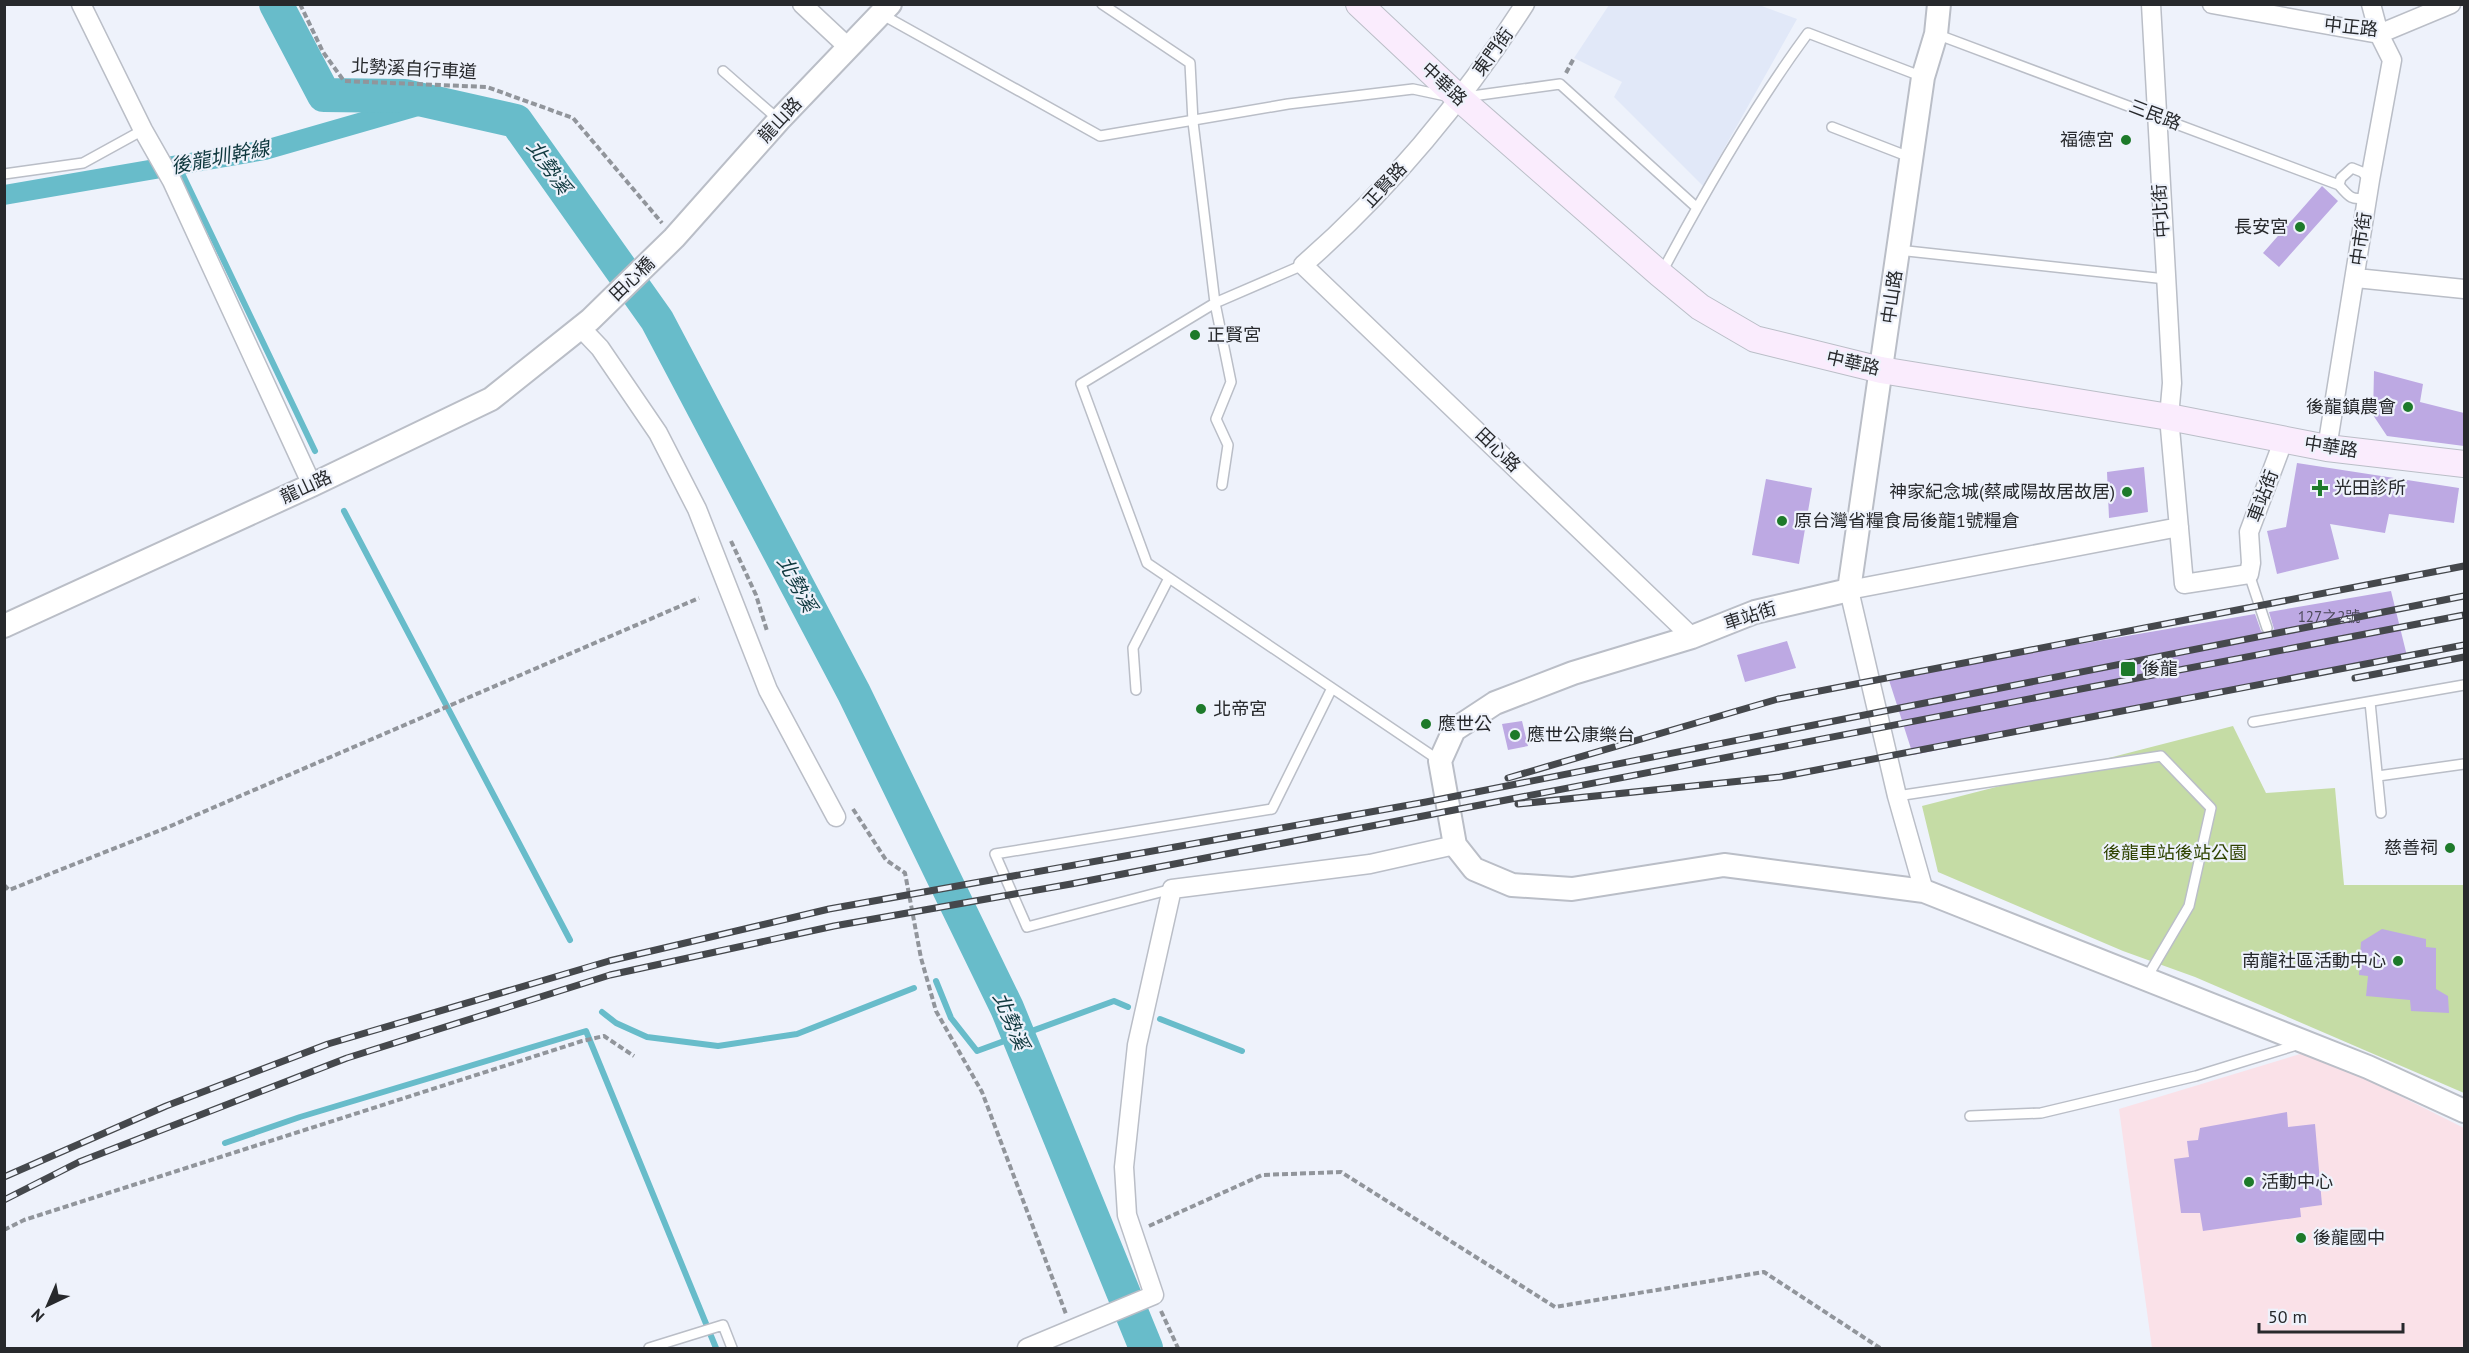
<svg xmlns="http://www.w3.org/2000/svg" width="2469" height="1353" font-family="'PT Sans','Noto Sans TC',sans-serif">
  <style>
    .built { fill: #e1e8f8 }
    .education { fill: #fae1e8 }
    .green { fill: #c5dca5 }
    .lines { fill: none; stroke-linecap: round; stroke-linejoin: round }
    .stream { stroke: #68bcca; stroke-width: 6 }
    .canal { stroke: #68bcca; stroke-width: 20 }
    .river { stroke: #68bcca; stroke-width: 34 }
    .building { fill: #bda9e3 }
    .service-casing { stroke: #babec7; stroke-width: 12 }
    .minor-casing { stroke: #babec7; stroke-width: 21 }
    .tertiary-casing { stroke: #babec7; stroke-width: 26 }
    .secondary-casing { stroke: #babec7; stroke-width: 28 }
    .path { stroke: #91959b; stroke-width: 4; stroke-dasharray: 6 3; stroke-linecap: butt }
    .service { stroke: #fff; stroke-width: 9 }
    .minor { stroke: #fff; stroke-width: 18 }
    .tertiary { stroke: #fff; stroke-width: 22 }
    .secondary { stroke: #faecfd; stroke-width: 26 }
    .rail-casing { stroke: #45484c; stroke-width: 7 }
    .rail { stroke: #eef2fb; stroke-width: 4.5; stroke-dasharray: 14; stroke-linecap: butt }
    .poi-dot { fill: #1d7a2a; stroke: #eef2fb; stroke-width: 2 }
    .labels { text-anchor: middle; stroke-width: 4.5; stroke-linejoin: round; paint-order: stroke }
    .number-label { font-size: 15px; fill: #4c495a }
    .street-label { font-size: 18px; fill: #27292c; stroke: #eef2fb }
    .poi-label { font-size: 18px; fill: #27292c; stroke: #eef2fb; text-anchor: start }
    .park-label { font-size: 18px; fill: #2f4300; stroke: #eef2fb }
    .water-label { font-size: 20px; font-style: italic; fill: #0f383e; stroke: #eef2fb }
  </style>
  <rect width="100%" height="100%" fill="#eef2fb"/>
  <path class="built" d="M1609 5H1759L1797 19 1703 186 1614 97 1622 82 1574 58Z"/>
  <path class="education" d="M2310 1051 2464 1128V1348H2152L2119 1109Z"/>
  <path class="green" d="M2233 726 2266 793 2335 788 2344 885H2464V1093L2195 977 2123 951 1938 872 1922 806Z"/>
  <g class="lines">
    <path class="stream" d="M178 165 315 451
      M344 511 570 940
      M936 981 951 1018 977 1051 1114 1001 1128 1007
      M602 1012 616 1023 647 1037 718 1046 797 1034 914 988
      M1160 1019 1242 1051
      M225 1143 300 1117 586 1031 716 1348"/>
    <path class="canal" d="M4 195 265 150 432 102"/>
    <path class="river" d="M276 4 324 95 405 96 516 121 657 320 854 693 1007 1008 1146 1348"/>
  </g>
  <path class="building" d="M2322 186 2338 201 2279 267 2263 253Z
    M2374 371 2423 384 2420 402 2464 413V446L2387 436 2373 415Z
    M2297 463 2459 488 2454 523 2389 514 2385 533 2330 524 2339 559 2277 574 2267 531 2286 527Z
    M2144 467 2148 512 2109 518 2107 472Z
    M1766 479 1812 488 1799 564 1752 555Z
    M2391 591 2407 656 1913 755 1888 677 2255 614 2261 631 2269 635 2274 629 2269 612Z
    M1787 641 1796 668 1745 682 1737 655Z
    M1522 721 1528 746 1508 750 1502 724Z
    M2382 929 2426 939V947L2436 948V989L2448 996 2449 1013 2411 1011 2410 1000 2366 996 2368 976 2359 975 2361 942Z
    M2287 1112 2288 1127 2315 1124 2322 1205 2300 1208 2301 1217 2203 1231 2200 1213H2181L2174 1159 2189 1157 2187 1141 2198 1140 2200 1128Z"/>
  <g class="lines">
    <g class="service-casing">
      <path id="service" d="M1102 4 1190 63 1193 122 1215 303 1231 382 1216 419 1228 445 1222 485
        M881 14 1100 136 1288 104 1413 89 1446 96
        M1936 34 2339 185C2349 197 2352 201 2367 197
        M723 71 779 120
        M1465 97 1560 84 1696 207
        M1832 127 1912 158
        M4 174 83 163 143 130
        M2339 185 2341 178 2352 168 2362 172 2370 180
        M1898 250 2166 279
        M1303 265 1215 303 1081 384 1147 563 1440 761
        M1661 274C1705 191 1752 109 1808 33L1923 77
        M2249 574 2267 628
        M1136 690 1133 648 1169 578
        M2370 702 2381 813
        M2253 722 2464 685
        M2378 776 2464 764
        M1897 796 2161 756 2211 808 2189 906 2146 979
        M1172 889 1027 927 995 854 1272 809 1332 688
        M1970 1116 2041 1113 2196 1076 2300 1044
        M649 1348 723 1325 732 1348"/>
    </g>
    <g class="minor-casing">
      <path id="minor" d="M81 4 143 130 172 181 312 485
        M802 4 848 47
        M1525 4C1463 101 1389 190 1303 265L1692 637
        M2151 4 2172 383 2169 417 2184 584 2249 574 2251 563 2249 532 2284 439
        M2212 4 2379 34 2451 4
        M2356 278 2464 289
        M580 327 600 348 658 433 697 509 768 690 836 817
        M2327 448 2370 180 2392 60 2379 34 2371 4
        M1924 891 1897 796 1849 590 2179 527
        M1027 1348 1154 1295 1127 1215 1124 1167 1137 1045 1172 889 1370 864 1455 845"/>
    </g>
    <g class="tertiary-casing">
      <path id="tertiary" d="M1939 4 1936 34 1923 77 1849 590 1755 612 1692 637 1573 673 1495 703 1454 730 1440 761 1455 845 1474 869 1512 885 1572 889 1724 865 1924 891 2368 1067 2464 1111
        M4 626 312 485 491 399 590 320 674 238 779 120 890 4"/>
    </g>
    <g class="secondary-casing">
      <path id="secondary" d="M1359 4 1459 98 1660 274 1700 307 1755 339 1881 370 2169 417 2327 448 2464 464"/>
    </g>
    <path class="path" d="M300 4 323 52 344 81 487 87 573 118 662 223
      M1566 73 1574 58
      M731 541 756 595 767 631
      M853 809 886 860 905 873 921 958 936 1011 982 1092 1066 1314
      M4 885 9 890 166 828 699 598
      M1149 1226 1262 1175 1341 1172 1555 1307 1764 1272 1880 1348
      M4 1230 24 1220 582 1041 604 1036 634 1056
      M1161 1311 1178 1348"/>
    <use href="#service" class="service"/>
    <use href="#minor" class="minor"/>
    <use href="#tertiary" class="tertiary"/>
    <use href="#secondary" class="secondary"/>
    <g class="rail-casing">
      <path id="rail" d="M2355 678 2464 657
        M1508 778 1778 699 2464 566
        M1518 804 1780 777 2464 645
        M4 1177 166 1106 328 1044 609 961 829 909 1426 802 2464 596
        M4 1200 79 1162 347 1058 610 975 834 926 1071 884 2464 615"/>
    </g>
    <use href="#rail" class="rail"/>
  </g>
  <g class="poi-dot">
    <circle cx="2126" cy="140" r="6"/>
    <circle cx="2300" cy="227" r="6"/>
    <circle cx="1195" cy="335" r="6"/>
    <circle cx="2408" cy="407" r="6"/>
    <path d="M2317 479h6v6h6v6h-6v6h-6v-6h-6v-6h6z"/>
    <circle cx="2127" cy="492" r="6"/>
    <circle cx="1782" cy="521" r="6"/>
    <rect x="2120" y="661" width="16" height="16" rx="3"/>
    <circle cx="1201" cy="709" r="6"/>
    <circle cx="1426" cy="724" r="6"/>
    <circle cx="1515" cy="735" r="6"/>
    <circle cx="2450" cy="848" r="6"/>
    <circle cx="2398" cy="961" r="6"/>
    <circle cx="2249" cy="1182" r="6"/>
    <circle cx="2301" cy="1238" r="6"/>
  </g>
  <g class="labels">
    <g class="number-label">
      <text x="2329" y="622">127之2號</text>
    </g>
    <g class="street-label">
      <text transform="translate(2351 27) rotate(6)" y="6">中正路</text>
      <text transform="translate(1493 52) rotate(-54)" y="6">東門街</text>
      <text transform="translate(414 69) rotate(3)" y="6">北勢溪自行車道</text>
      <text transform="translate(1444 84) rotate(43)" y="6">中華路</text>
      <text transform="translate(2155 115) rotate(21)" y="6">三民路</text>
      <text transform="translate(780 120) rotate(-47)" y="6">龍山路</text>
      <text transform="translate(1385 185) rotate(-47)" y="6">正賢路</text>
      <text transform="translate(2161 211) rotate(-94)" y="6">中北街</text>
      <text transform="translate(2361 239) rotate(-82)" y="6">中市街</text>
      <text transform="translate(632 279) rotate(-44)" y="6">田心橋</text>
      <text transform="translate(1892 297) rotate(-82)" y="6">中山路</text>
      <text transform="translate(1853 363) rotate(13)" y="6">中華路</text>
      <text transform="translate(2331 447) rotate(9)" y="6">中華路</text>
      <text transform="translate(1498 450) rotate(44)" y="6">田心路</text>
      <text transform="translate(306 487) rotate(-25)" y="6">龍山路</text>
      <text transform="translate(2263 496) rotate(-69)" y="6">車站街</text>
      <text transform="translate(1750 616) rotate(-18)" y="6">車站街</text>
    </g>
    <g class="poi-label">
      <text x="2114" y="146" text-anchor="end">福德宮</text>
      <text x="2288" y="233" text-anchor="end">長安宮</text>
      <text x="1207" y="341">正賢宮</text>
      <text x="2396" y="413" text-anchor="end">後龍鎮農會</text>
      <text x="2334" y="494">光田診所</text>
      <text x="2115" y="498" text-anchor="end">神家紀念城(蔡咸陽故居故居)</text>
      <text x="1794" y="527">原台灣省糧食局後龍1號糧倉</text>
      <text x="2142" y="675">後龍</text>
      <text x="1213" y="715">北帝宮</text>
      <text x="1438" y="730">應世公</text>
      <text x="1527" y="741">應世公康樂台</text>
      <text x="2438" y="854" text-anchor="end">慈善祠</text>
      <text x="2386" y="967" text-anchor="end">南龍社區活動中心</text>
      <text x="2261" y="1188">活動中心</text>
      <text x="2313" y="1244">後龍國中</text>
    </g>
    <g class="park-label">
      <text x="2175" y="859">後龍車站後站公園</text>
    </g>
    <g class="water-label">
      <text transform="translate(220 157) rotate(-11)" y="7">後龍圳幹線</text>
      <text transform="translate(549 167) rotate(55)" y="7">北勢溪</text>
      <text transform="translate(797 584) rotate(62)" y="7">北勢溪</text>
      <text transform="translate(1011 1021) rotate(67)" y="7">北勢溪</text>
    </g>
  </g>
  <rect width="2469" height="1353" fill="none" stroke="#27292c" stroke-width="12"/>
  <g transform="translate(48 1305) rotate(224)" stroke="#eef2fb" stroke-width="4.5" paint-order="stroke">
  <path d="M0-4.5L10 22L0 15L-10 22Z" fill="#27292c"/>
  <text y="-9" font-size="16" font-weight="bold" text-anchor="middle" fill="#27292c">N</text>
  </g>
  <path d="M2259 1323v9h144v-9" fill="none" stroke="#27292c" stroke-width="3"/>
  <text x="2268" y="1323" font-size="18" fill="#27292c" stroke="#eef2fb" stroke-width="4.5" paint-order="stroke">50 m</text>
</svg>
